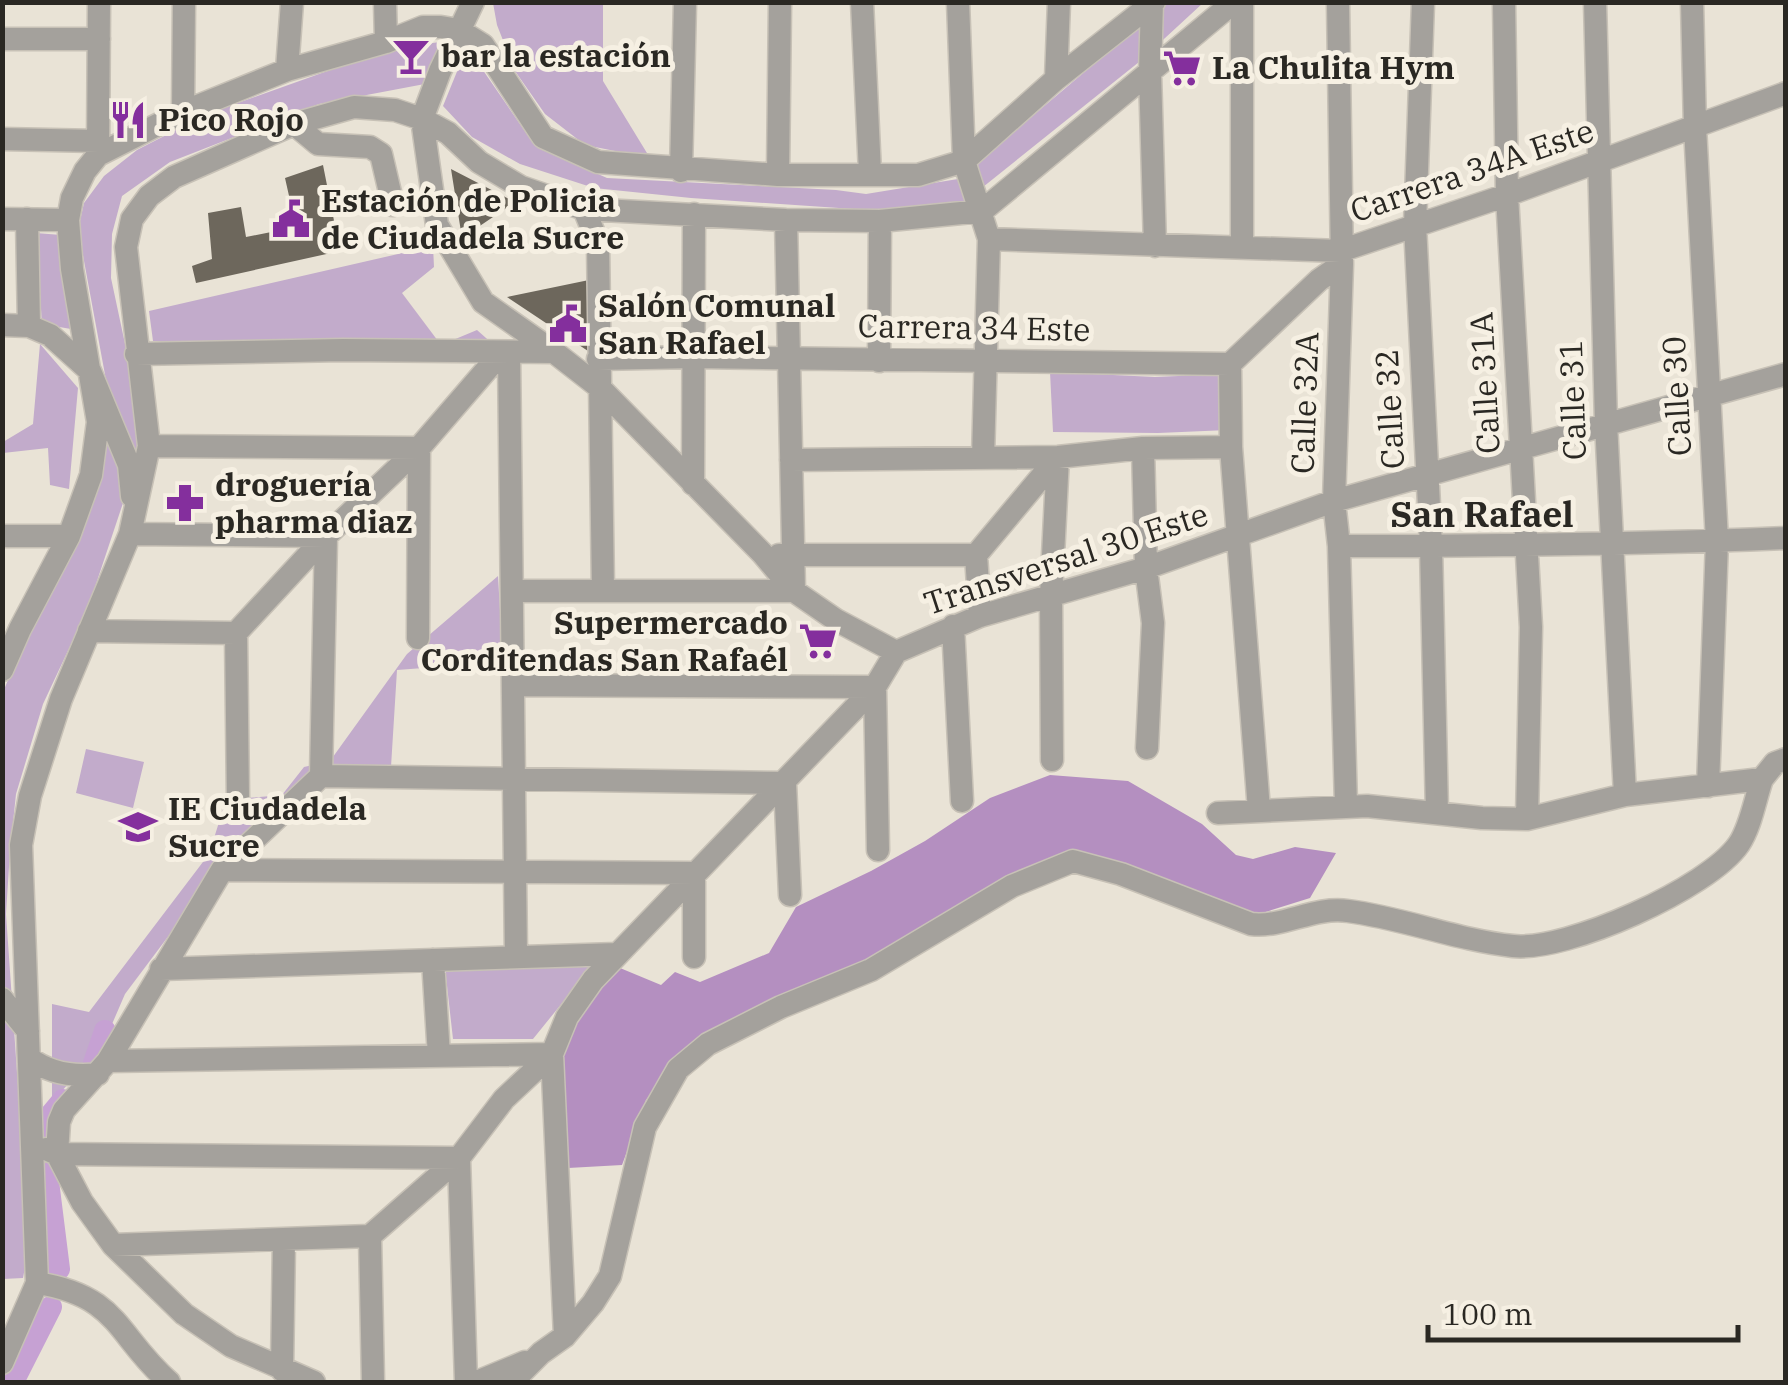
<svg xmlns="http://www.w3.org/2000/svg" width="1788" height="1385" font-family="'IBM Plex Serif',serif">
  <style>
    .green { fill: #c2abcb }
    .forest { fill: #b48fc0 }
    .lines { fill: none; stroke-linecap: round; stroke-linejoin: round }
    .canal { stroke: #c6a1d3; stroke-width: 22 }
    .building { fill: #6d675c }
    .minor-casing { stroke: #c7c1b6; stroke-width: 25 }
    .minor { stroke: #a4a19c; stroke-width: 22 }
    .labels { text-anchor: middle; stroke-width: 10; stroke-linejoin: round; paint-order: stroke }
    .poi-label { font-size: 32px; font-weight: bold; fill: #2a2823; stroke: #f6f0e3; text-anchor: start }
    .street-label { font-size: 32px; fill: #2a2823; stroke: #f6f0e3 }
    .neighbourhood-label { font-size: 35px; font-weight: bold; fill: #2a2823; stroke: #f6f0e3 }
  </style>
  <rect width="100%" height="100%" fill="#e9e3d6"/>
  <path class="green" d="M493 3H603V81L650 158 585 145 545 114 515 71 497 25Z
    M1166 3H1203L1139 62 963 203 883 211 691 198 594 188 520 164 472 137 443 106 467 47 535 146 607 178 836 190 866 194 958 179Z
    M440 42 430 83 319 104 170 162 122 196 112 234 111 278 128 358 139 455 88 608 43 704 16 794 10 851 6 914 29 1245 23 1278 3 1279V692L103 453 106 380 82 250 80 221 84 203 104 176 137 150 207 114 389 49Z
    M36 233 61 235 71 329 42 324Z
    M433 246 434 267 402 293 441 345 477 330 495 346 153 341 149 311Z
    M40 344 78 388 69 489 50 485 48 448 3 453V442L33 424Z
    M1050 372 1155 377 1225 374 1228 430 1158 433 1053 432Z
    M498 576 503 662 397 670 391 767 344 766 215 874 125 994 103 1045 52 1102V1004L89 1012 209 854 226 800 282 795 304 767 330 761 407 654Z
    M86 749 144 762 133 808 76 793Z
    M592 966 533 1039H453L445 968Z"/>
  <path class="forest" d="M1050 775 1128 781 1202 824 1236 855 1253 859 1295 847 1336 853 1310 898 1243 919 1076 857 891 954 683 1052 646 1100 622 1165 568 1168 563 1038 577 1007 620 968 661 985 675 972 700 982 769 953 796 907 871 871 925 841 990 798Z"/>
  <g class="lines">
    <path class="canal" d="M94 1063 105 1031
      M45 1136 48 1118 63 1100
      M46 1165 59 1269
      M13 1382 51 1307"/>
  </g>
  <path class="building" d="M323 165 340 251 196 283 192 266 212 259 208 213 241 207 246 237 296 227 285 178Z
    M451 169 515 202 462 238Z
    M589 280 588 351 507 297Z"/>
  <g class="lines">
    <g class="minor-casing">
      <path id="minor" d="M385 2 386 42
        M473 2 440 71 422 119 437 225 483 302 554 352
        M862 2 870 173
        M958 2 964 161 989 239 983 458
        M1152 2 1150 73 1155 246
        M1242 2V247
        M1338 2 1342 264 1334 501 1339 546 1346 806
        M1423 2 1415 225 1431 546 1437 813
        M1504 2 1507 195 1531 627 1527 819
        M1595 2 1606 423 1625 795
        M1692 2 1695 127 1717 541 1708 786
        M2 39H99
        M287 70 292 2
        M1056 79 1059 2
        M183 112 184 2
        M294 124 318 144 370 147 381 154 393 205
        M2 139 98 141
        M98 155 99 2
        M681 171 685 2
        M778 175 780 2
        M584 209 598 243 603 591
        M2 219 68 220
        M27 219 29 326
        M989 239 1340 251 1507 195 1786 93
        M2 325 29 326 50 335 90 371 129 465 132 496
        M509 353 516 957
        M136 354 343 350 554 352 599 387 762 553 794 591 836 620 896 652
        M598 359 694 357 1230 364
        M879 361 880 221
        M1230 364 1231 447 1259 810
        M1230 364 1319 280 1342 264
        M149 446 419 448 418 638
        M1143 448 1146 568 1153 623 1147 748
        M791 460 1058 457 1143 448 1231 447
        M693 484 694 214
        M130 534 326 536 321 776
        M2 536H69
        M1339 546C1488 546 1637 544 1786 538
        M779 555H976
        M976 555 1058 457
        M976 555 980 616
        M512 591H794L786 220
        M953 626 962 801
        M89 631 236 633
        M236 633 326 536 419 448 501 353
        M236 633 238 799
        M2 670 20 629 69 536 91 475 98 422 72 269 68 220 72 198 85 171 98 155 183 112 287 70 386 42 423 27H441L459 30 483 45 543 137 598 162 778 175H918L964 161 1056 79 1154 2
        M513 685 875 687 878 850
        M1052 760 1051 595 1058 457
        M321 776 785 783 790 895
        M1218 813 1367 806 1482 818 1527 819 1625 795 1762 779 1775 763 1786 759
        M222 870 694 873V957
        M433 960 439 1056
        M161 969 617 954
        M2 999 28 1031
        M552 1054 565 1336
        M29 1058C49 1073 73 1077 98 1074
        M108 1061 552 1054
        M46 1149 57 1154 459 1158 466 1382
        M370 1236 459 1158 504 1099 552 1054 567 1017 593 980 875 687 896 652 980 616 1146 568 1334 501 1786 374
        M370 1236 373 1382
        M113 1245 370 1236
        M37 1283C120 1296 116 1336 169 1382
        M2 1363 37 1283 21 845 30 796 61 699 130 534 149 446 126 247 132 219 149 196 174 177 294 124 354 107 395 110 422 119 448 133 479 162 521 187 584 209 786 220 880 221 982 211 1234 2
        M282 1370 284 1239
        M314 1382 231 1346 184 1314 113 1245 82 1202 57 1154 59 1122 64 1110 108 1061 222 870 321 776
        M477 1382 525 1362
        M512 1382 541 1353 565 1336 593 1303 610 1276 645 1127 678 1069 708 1044 781 1007 871 970 1012 886 1073 861 1121 874 1251 924C1283 928 1314 906 1348 911 1403 918 1457 940 1513 946 1566 952 1709 888 1739 844 1751 826 1755 799 1762 779"/>
    </g>
    <use href="#minor" class="minor"/>
  </g>
  <defs>
    <g id="bar-bare" transform="scale(3)"><path d="M-6-5H6L.8 .8V4.5H3.5V6h-7V4.5H-.8V.8Z" fill="#842f9d" stroke="#f6f0e3" stroke-width="2.5" paint-order="stroke"/></g>
    <g id="supermarket-bare" transform="scale(3)"><path d="M-6-5.5h2.5l.6 2H6L4.5 2H-2.5L-4.4-4H-6ZM-1.5 3.2a1.3 1.3 0 1 0 .1 0ZM3 3.2a1.3 1.3 0 1 0 .1 0Z" fill="#842f9d" stroke="#f6f0e3" stroke-width="2.5" paint-order="stroke"/></g>
    <g id="restaurant-bare" transform="scale(3)"><path d="M-5-6h1v4h1v-4h1v4h1v-4h1v5L-1.5 .5V6h-2V.5L-5-1ZM5-6V6H3V1.5H1.5Q1.5-4 5-6Z" fill="#842f9d" stroke="#f6f0e3" stroke-width="2.5" paint-order="stroke"/></g>
    <g id="civic-bare" transform="scale(3)"><path d="M-.6-6.5H3V-4.5H.6V-3L4-1V1h2V6H-6V1h2V-1L-.6-3ZM-1.2 2.5V6h2.4V2.5Z" fill="#842f9d" stroke="#f6f0e3" stroke-width="2.5" paint-order="stroke"/></g>
    <g id="pharmacy-bare" transform="scale(3)"><path d="M-2-6h4v4h4v4h-4v4h-4v-4h-4v-4h4Z" fill="#842f9d" stroke="#f6f0e3" stroke-width="2.5" paint-order="stroke"/></g>
    <g id="school-bare" transform="scale(3)"><path d="M0-5L7-2L0 1L-7-2ZM-4 1L0 2.5L4 1V4Q0 6-4 4Z" fill="#842f9d" stroke="#f6f0e3" stroke-width="2.5" paint-order="stroke"/></g>
  </defs>
  <g fill-rule="evenodd">
    <use href="#bar-bare" x="411" y="56"/>
    <use href="#supermarket-bare" x="1182" y="68"/>
    <use href="#restaurant-bare" x="128" y="120"/>
    <use href="#civic-bare" x="291" y="219"/>
    <use href="#civic-bare" x="568" y="324"/>
    <use href="#pharmacy-bare" x="185" y="503"/>
    <use href="#supermarket-bare" x="818" y="641"/>
    <use href="#school-bare" x="138" y="827"/>
  </g>
  <g class="labels">
    <g class="poi-label">
      <text x="441" y="67">bar la estación</text>
      <text x="1212" y="79">La Chulita Hym</text>
      <text x="158" y="131">Pico Rojo</text>
      <text x="321" y="212">Estación de Policia<tspan x="321" dy="37">de Ciudadela Sucre</tspan></text>
      <text x="598" y="317">Salón Comunal<tspan x="598" dy="37">San Rafael</tspan></text>
      <text x="215" y="496">droguería<tspan x="215" dy="37">pharma diaz</tspan></text>
      <text x="788" y="634" text-anchor="end">Supermercado<tspan x="788" dy="37">Corditendas San Rafaél</tspan></text>
      <text x="168" y="820">IE Ciudadela<tspan x="168" dy="37">Sucre</tspan></text>
    </g>
    <g class="street-label">
      <text transform="translate(1472 171) rotate(-19)" y="11">Carrera 34A Este</text>
      <text transform="translate(974 328) rotate(1)" y="11">Carrera 34 Este</text>
      <text transform="translate(1485 383) rotate(-93)" y="11">Calle 31A</text>
      <text transform="translate(1677 396) rotate(-93)" y="11">Calle 30</text>
      <text transform="translate(1573 400) rotate(-92)" y="11">Calle 31</text>
      <text transform="translate(1305 403) rotate(-88)" y="11">Calle 32A</text>
      <text transform="translate(1390 409) rotate(-93)" y="11">Calle 32</text>
      <text transform="translate(1066 559) rotate(-18)" y="11">Transversal 30 Este</text>
    </g>
    <g class="neighbourhood-label">
      <text x="1482" y="527">San Rafael</text>
    </g>
  </g>
  <rect width="1788" height="1385" fill="none" stroke="#2a2823" stroke-width="10"/>
  <path d="M1428 1325v15h310v-15" fill="none" stroke="#2a2823" stroke-width="5"/>
  <text x="1443" y="1325" font-size="30" fill="#2a2823" stroke="#f6f0e3" stroke-width="8" paint-order="stroke">100 m</text>
</svg>
